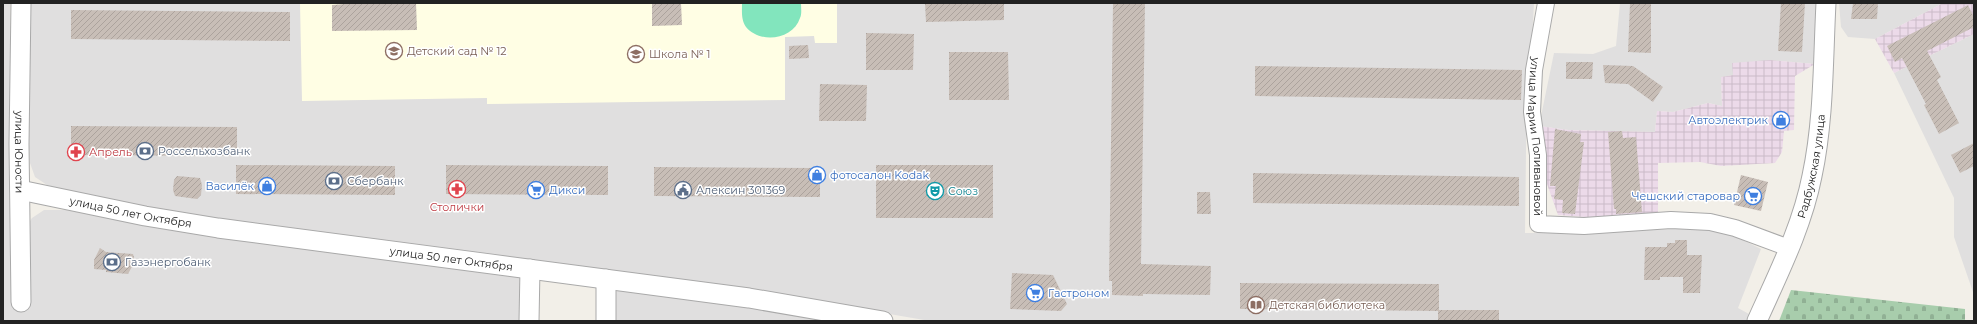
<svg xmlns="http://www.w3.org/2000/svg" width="1977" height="324" font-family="Montserrat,sans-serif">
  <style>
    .residential { fill: #e0dfdf }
    .industrial { fill: url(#industrial-grid) }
    .education { fill: #fffee4 }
    .cemetery { fill: url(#cemetery-stones) }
    .pitch { fill: #82e5bd }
    .building { fill: url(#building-hatch) }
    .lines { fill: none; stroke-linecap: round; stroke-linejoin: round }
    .minor-casing { stroke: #a9a9a9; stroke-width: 18 }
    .tertiary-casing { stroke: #a9a9a9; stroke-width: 21 }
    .minor { stroke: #fff; stroke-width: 16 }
    .tertiary { stroke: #fff; stroke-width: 19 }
    .labels { text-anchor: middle; stroke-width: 3; stroke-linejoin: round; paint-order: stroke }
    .education-label { font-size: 11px; fill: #785e54; stroke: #fff; text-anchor: start }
    .shop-label { font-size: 11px; fill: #366cbe; stroke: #fff; text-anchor: end }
    .street-label { font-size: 11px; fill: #222; stroke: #fff }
    .service-label { font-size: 11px; fill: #4e5e75; stroke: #fff; text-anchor: start }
    .health-label { font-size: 11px; fill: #be3a42; stroke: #fff; text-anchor: start }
    .culture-label { font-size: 11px; fill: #0d838f; stroke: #fff; text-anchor: start }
  </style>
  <defs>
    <pattern id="industrial-grid" width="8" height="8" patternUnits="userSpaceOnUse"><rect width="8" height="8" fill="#ecdae9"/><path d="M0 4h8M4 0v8" fill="none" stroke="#cabbc8"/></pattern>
    <pattern id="cemetery-stones" width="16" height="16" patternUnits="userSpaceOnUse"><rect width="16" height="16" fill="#a8cdac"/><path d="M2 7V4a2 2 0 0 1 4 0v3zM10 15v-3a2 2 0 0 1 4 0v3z" fill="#90b094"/></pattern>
    <pattern id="building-hatch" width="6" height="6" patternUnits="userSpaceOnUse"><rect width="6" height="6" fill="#c8beb7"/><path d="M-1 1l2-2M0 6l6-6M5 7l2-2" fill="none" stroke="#aca39d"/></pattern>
  </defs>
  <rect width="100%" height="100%" fill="#f2efe8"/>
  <path class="residential" d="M3 3H10L13 223 28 224 32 218 44 210H66L144 224 524 276 523 321H3Z
    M26 3H1534L1531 59 1527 70 1525 233H1584L1693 228 1709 230 1733 235 1761 249 1738 308 1749 314 1746 321H930L750 290 219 220 90 197 47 185 35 177 30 163 29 149Z
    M1620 3H1818L1815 64 1770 60 1733 75 1721 77 1722 106 1708 103 1673 112 1657 111 1655 132 1568 130 1539 126 1554 53 1593 54 1616 46Z
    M1839 3H1943L1875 39 1848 37 1841 27Z
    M1974 34V295L1954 237V198L1894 73Z
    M610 288 748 306 837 321H608Z"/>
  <path class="industrial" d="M1943 3H1974V34L1894 73 1875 39Z
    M1770 60 1815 64 1795 76 1794 130 1784 131 1782 152 1775 163 1721 166 1700 162 1658 163V215L1611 219 1558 215 1547 184 1539 126 1568 130 1655 132 1657 111 1673 112 1708 103 1722 106 1721 77 1733 75 1732 63Z"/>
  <path class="education" d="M300 3H837V43H815L814 36 785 37V100L487 104V98L302 101Z"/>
  <path class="cemetery" d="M1791 290 1965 309V321H1779Z"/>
  <path class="pitch" d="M742 3H801C801 8 802 14 800 18 793 40 760 44 746 27 741 20 742 11 742 3Z"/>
  <path class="building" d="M356 3H416L417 30 332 31V5Z
    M652 3H681L682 25 652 26Z
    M925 3H1004V20L926 22Z
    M1113 3H1145L1141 264 1211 266 1210 295 1143 294V296L1112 295V281H1109Z
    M1630 3H1651V53L1628 52Z
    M1781 3H1805L1802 52 1778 51Z
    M1853 3H1878L1877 19H1851Z
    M1968 5 1974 17V27L1927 51 1941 77 1937 80 1959 123 1939 134 1924 105 1926 104 1902 58 1895 62 1887 46Z
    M71 10 290 12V41L71 39Z
    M866 33 914 34 913 70H866Z
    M808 45 809 58 789 59V46Z
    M949 52H1008L1009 100H949Z
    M1566 62H1593L1592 79H1566Z
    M1603 65 1633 66 1663 87 1653 102 1628 84 1605 83Z
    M1255 66 1522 70 1521 100 1255 96Z
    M820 84 867 85 866 121H819Z
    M71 126 237 127V156L71 155Z
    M1555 129 1581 134 1580 142H1584L1575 214 1562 213 1563 200 1554 199 1556 186H1550Z
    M1622 131 1623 138 1636 137 1642 212 1616 214V209H1614L1608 132Z
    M1974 143V166L1960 173 1951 155Z
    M236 165 395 166V195L236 194Z
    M446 165 608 166V195L446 194Z
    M876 165H993V218H876Z
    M654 167 820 168V197L654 196Z
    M1253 173 1519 177V206L1253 203Z
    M1741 175 1768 182 1761 211 1734 205Z
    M177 176 200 178 202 185 201 195 197 199 175 196 173 190 174 180Z
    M1197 192H1210L1211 214H1197Z
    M1675 240H1687V255H1702L1700 293H1683V277H1660V280H1644L1645 247H1667V243H1675Z
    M100 248 106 252 133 254 135 261 128 274 106 272V270L94 269V260Z
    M1012 273 1053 275 1067 304 1061 311 1010 309Z
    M1240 283 1439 284V310H1499V321H1438V311L1240 309Z"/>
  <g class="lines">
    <g class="minor-casing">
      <g id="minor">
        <path id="s1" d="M1546 3 1534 70 1532 112 1538 155V224L1584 226 1671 220 1710 222 1735 228 1789 248"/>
      </g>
    </g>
    <g class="tertiary-casing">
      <g id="tertiary">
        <path id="s2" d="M21 3 19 144 21 302"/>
        <path id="s3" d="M20 190 145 216 218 228 749 298 883 321"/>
        <path d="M529 321 530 269"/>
        <path d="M606 321V279"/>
        <path id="s4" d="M1757 321C1778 274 1802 227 1812 176 1824 120 1823 60 1826 3"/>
      </g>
    </g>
    <use href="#minor" class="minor"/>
    <use href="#tertiary" class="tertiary"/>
  </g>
  <defs>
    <g id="school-ring" transform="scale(0.9)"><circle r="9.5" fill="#fff" stroke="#8d6e63" stroke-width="1.5"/><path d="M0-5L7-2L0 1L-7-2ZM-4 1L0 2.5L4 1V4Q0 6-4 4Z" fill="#8d6e63"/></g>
    <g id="shop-ring" transform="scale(0.9)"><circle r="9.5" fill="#fff" stroke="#3f7fe0" stroke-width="1.5"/><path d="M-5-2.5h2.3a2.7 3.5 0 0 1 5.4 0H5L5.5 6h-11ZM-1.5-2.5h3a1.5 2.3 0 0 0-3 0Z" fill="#3f7fe0"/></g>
    <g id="bank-ring" transform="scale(0.9)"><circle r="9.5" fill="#fff" stroke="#5c6f8a" stroke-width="1.5"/><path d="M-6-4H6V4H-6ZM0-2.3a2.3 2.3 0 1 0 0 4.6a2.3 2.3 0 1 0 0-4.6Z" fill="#5c6f8a"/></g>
    <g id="pharmacy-ring" transform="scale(0.9)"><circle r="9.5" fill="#fff" stroke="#e0444e" stroke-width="1.5"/><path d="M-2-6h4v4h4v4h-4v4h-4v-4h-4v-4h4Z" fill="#e0444e"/></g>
    <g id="supermarket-ring" transform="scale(0.9)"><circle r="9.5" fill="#fff" stroke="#3f7fe0" stroke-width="1.5"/><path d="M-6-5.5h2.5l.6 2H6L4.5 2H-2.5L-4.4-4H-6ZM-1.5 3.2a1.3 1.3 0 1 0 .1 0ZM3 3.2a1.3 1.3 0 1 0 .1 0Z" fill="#3f7fe0"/></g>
    <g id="civic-ring" transform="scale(0.9)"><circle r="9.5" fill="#fff" stroke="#5c6f8a" stroke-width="1.5"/><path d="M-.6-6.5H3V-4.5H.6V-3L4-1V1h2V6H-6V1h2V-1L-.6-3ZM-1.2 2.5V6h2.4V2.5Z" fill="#5c6f8a"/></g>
    <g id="theatre-ring" transform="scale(0.9)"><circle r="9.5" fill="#fff" stroke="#0f9aa8" stroke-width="1.5"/><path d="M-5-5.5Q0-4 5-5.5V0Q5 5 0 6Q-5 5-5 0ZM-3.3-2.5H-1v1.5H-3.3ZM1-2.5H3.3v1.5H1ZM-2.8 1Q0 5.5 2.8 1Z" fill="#0f9aa8"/></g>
    <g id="library-ring" transform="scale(0.9)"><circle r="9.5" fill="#fff" stroke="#8d6e63" stroke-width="1.5"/><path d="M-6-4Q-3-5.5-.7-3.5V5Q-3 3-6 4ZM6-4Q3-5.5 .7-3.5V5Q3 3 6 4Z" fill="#8d6e63"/></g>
  </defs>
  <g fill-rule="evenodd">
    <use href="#school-ring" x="394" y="51"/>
    <use href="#school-ring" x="636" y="54"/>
    <use href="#shop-ring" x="1781" y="120"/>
    <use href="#bank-ring" x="145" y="151"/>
    <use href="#pharmacy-ring" x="76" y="152"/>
    <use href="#shop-ring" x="817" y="175"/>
    <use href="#bank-ring" x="334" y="181"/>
    <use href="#shop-ring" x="267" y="186"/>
    <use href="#pharmacy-ring" x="457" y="189"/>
    <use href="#supermarket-ring" x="536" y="190"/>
    <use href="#civic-ring" x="683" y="190"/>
    <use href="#theatre-ring" x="935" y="191"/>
    <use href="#supermarket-ring" x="1753" y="196"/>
    <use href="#bank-ring" x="112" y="262"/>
    <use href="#supermarket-ring" x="1035" y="293"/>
    <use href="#library-ring" x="1256" y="305"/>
  </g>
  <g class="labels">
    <g class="education-label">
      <text x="407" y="55">Детский сад № 12</text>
      <text x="649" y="58">Школа № 1</text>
      <text x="1269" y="309">Детская библиотека</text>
    </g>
    <g class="shop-label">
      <text x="1768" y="124">Автоэлектрик</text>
      <text x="830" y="179" text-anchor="start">фотосалон Kodak</text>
      <text x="254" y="190">Василёк</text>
      <text x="549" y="194" text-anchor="start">Дикси</text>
      <text x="1740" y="200">Чешский старовар</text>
      <text x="1048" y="297" text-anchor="start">Гастроном</text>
    </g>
    <g class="street-label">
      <text dy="4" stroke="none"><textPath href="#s1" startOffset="135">улица Марии Поливановой</textPath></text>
      <text dy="4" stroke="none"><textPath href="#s2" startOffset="149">улица Юности</textPath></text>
      <text dy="4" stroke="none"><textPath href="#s4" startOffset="165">Радбужская улица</textPath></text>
      <text dy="4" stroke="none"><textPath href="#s3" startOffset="113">улица 50 лет Октября</textPath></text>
      <text dy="4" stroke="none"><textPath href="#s3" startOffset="437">улица 50 лет Октября</textPath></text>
    </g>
    <g class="service-label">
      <text x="158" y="155">Россельхозбанк</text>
      <text x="347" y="185">Сбербанк</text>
      <text x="696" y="194">Алексин 301369</text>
      <text x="125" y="266">Газэнергобанк</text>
    </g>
    <g class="health-label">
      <text x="89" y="156">Апрель</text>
      <text x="457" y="211" text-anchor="middle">Столички</text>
    </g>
    <g class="culture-label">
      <text x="948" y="195">Союз</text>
    </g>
  </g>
  <rect width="1977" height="324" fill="none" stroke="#222222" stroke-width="8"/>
</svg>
